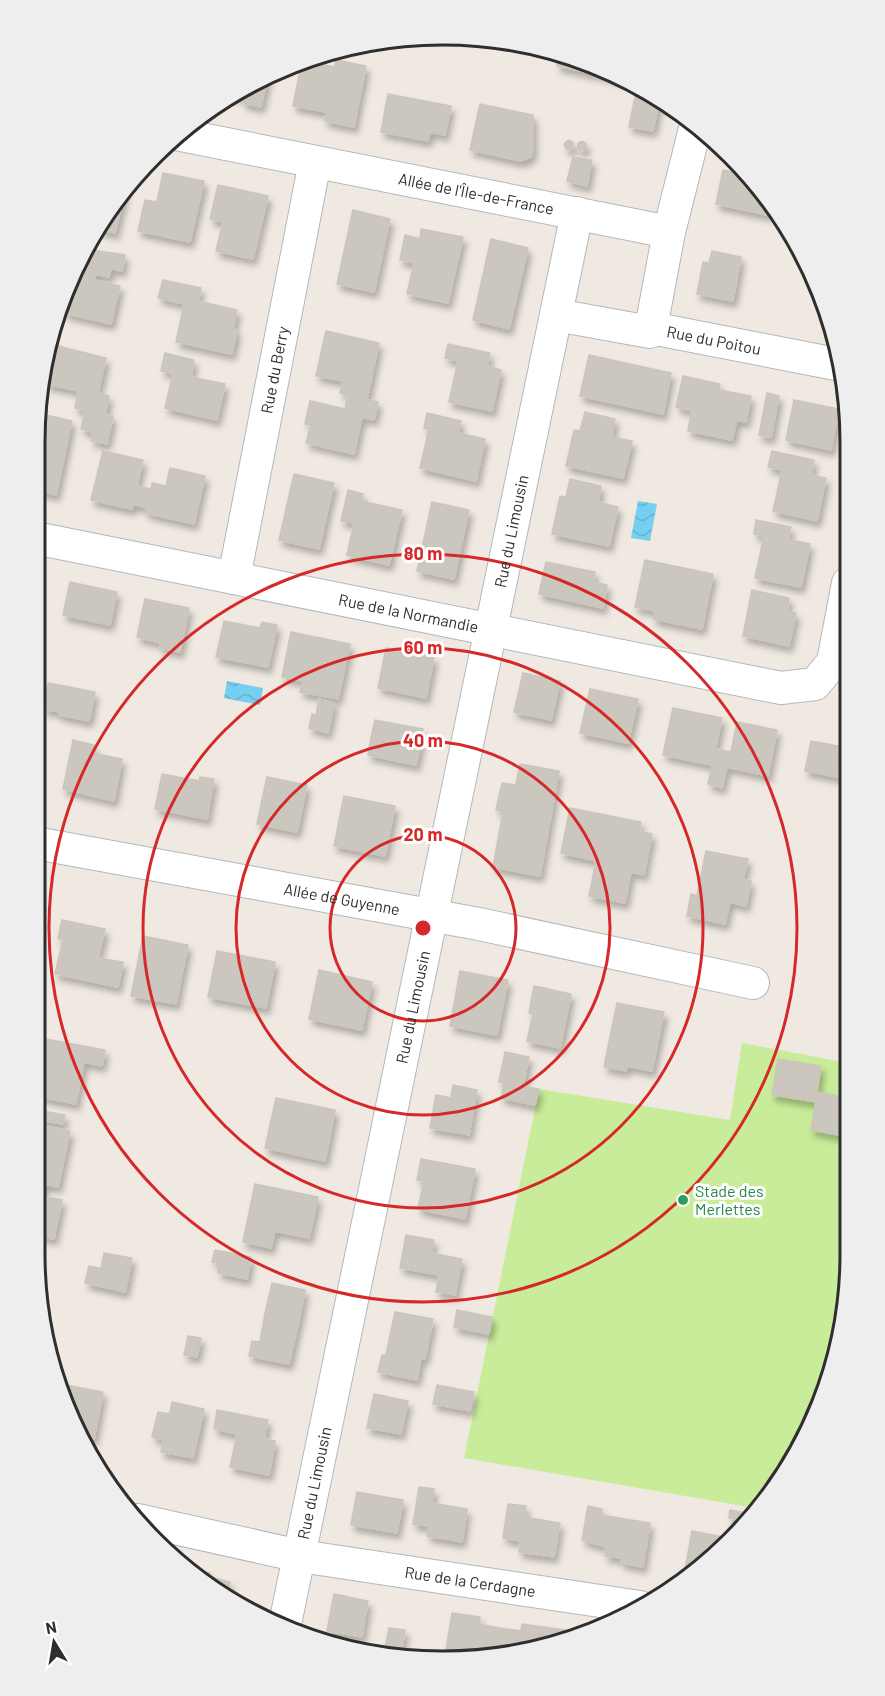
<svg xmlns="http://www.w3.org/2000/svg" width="885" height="1696" font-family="Barlow,sans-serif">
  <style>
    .pitch { fill: #c9ec9a }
    .water { fill: url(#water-waves) }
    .building { fill: #cbc7bf; stroke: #cbc5ba; stroke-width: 1.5; filter: url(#shadow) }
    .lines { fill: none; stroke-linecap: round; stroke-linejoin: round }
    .minor-casing { stroke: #b4b7c1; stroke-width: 34 }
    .minor { stroke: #fff; stroke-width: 32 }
    .ring { fill: none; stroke: #d62828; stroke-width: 3 }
    .leisure-dot { fill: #2e9e5b; stroke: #fff; stroke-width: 2 }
    .labels { text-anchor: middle; stroke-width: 6; stroke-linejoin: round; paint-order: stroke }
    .street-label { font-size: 16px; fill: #2e2e2e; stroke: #fff }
    .leisure-label { font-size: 16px; fill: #27864d; stroke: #fff; text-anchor: start }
    .rim { fill: none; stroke: #2e2e2e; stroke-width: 3 }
    .centre { fill: #d62828; stroke: #fff; stroke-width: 3 }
    .ring-label { font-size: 18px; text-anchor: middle; font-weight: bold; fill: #d62828; stroke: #fff; stroke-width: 6; stroke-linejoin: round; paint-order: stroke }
  </style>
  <defs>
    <pattern id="water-waves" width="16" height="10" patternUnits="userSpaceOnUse" patternTransform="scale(1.5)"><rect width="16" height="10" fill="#75cff0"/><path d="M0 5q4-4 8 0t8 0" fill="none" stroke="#66b2ce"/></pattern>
    <filter id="shadow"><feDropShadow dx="3.5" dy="6" stdDeviation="3" flood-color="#0004"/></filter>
  </defs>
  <rect width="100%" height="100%" fill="#efe9e1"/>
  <path class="pitch" d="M742 1043 849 1063 850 1280 837 1359 808 1434 755 1508 464 1458 539 1089 730 1120Z"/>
  <path class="water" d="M638 501 657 504 650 541 631 538Z
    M227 681 263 688 260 705 224 698Z"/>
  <path class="building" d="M559 53 623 77 629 81 557 66Z
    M336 60 366 66 354 127 325 121 326 112 293 106 302 61 335 67Z
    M268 76 261 107 243 103 244 97 231 95Z
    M388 94 451 106 445 135 430 132 428 141 381 132Z
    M635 97 659 102 653 131 629 127Z
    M480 104 533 115V151L531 157 520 161 470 150Z
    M564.5 145a4.5 4.5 0 1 1 9 0a4.5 4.5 0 1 1-9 0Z
    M577.5 146a4.5 4.5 0 1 1 9 0a4.5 4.5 0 1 1-9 0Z
    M573 157 592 160 587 186 567 181Z
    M723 170 746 175 771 203 768 215 716 204Z
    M163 173 204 181 190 242 138 231 145 200 157 202Z
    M218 185 268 196 253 259 216 251 223 222 210 219Z
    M126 187 115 233 97 229 119 194Z
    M353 210 390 219 374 292 337 284Z
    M421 229 463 237 448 303 407 294 414 263 400 260 405 235 420 239Z
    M491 239 528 248 509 329 473 320Z
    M85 249 125 255 122 271 77 261Z
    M712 251 741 257 733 301 697 294 703 262 709 263Z
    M77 261 111 269 109 277 95 274 94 280 120 286 111 324 64 313 67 300 63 299Z
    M163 280 201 288 198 301 237 310 233 329 237 330 232 354 176 342 184 304 158 298Z
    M326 331 379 343 367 399 340 393 343 381 316 376Z
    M448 344 490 353 487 366 501 370 492 411 449 402 458 361 445 358Z
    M54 345 106 358 98 393 109 396 105 415 75 408 78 391 46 384Z
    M165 353 194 360 191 377 225 384 217 420 165 408 173 373 161 371Z
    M589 355 671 373 663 414 580 396Z
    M683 376 720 384 719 390 751 396 746 422 737 420 732 440 688 431 692 411 676 407Z
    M767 393 779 396 771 438 759 435Z
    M348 395 378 402 374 420 362 417 354 454 306 443 311 425 305 424 310 401 345 409Z
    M794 400 839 409 831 450 786 440Z
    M85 410 96 413 92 432 81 429Z
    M585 412 615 419 612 437 632 441 623 478 566 466 574 430 580 431Z
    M37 413 72 421 56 495 35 490Z
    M96 413 113 416 107 444 91 441Z
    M427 413 461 421 458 433 485 439 476 481 420 468 429 429 424 428Z
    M103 451 143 460 137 486 151 489 147 508 133 504 132 509 91 500Z
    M772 451 814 460 811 475 826 478 817 521 773 511 782 470 768 467Z
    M170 468 205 476 194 524 146 513 152 483 166 486Z
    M294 474 334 483 319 549 279 540Z
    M570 479 601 486 598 502 618 507 609 546 552 534 560 496 566 497Z
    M348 490 363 494 361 501 402 510 389 565 347 555 354 523 341 521Z
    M432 502 469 510 454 579 417 571Z
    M756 520 791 527 788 539 810 544 801 587 755 578 764 536 754 534Z
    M645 560 713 574 702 629 653 619 655 611 635 607Z
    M546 562 595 572 593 582 607 585 603 608 539 594Z
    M70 582 117 592 110 625 63 615Z
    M752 590 789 598 787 611 796 613 789 646 743 636Z
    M145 599 189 608 180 652 160 648 161 643 137 637Z
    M224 621 260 628 262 622 277 625 268 667 216 657Z
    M291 632 350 644 338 699 300 692 303 681 282 677Z
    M386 648 434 657 426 698 378 688Z
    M523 673 560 681 551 720 514 712Z
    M48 683 64 686 59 712 43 709Z
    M64 686 95 692 89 721 59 715Z
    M590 689 638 699 628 743 580 733Z
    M319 699 334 703 328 733 309 728 312 714 316 715Z
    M673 708 722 718 712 765 663 755Z
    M375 720 423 729 420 747 371 738Z
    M737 722 777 730 768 776 727 767 722 788 708 784 716 749 731 752Z
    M371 738 420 747 416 765 368 755Z
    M73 740 94 745 92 753 122 759 114 801 63 789Z
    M811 741 843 747V743L848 744V779L805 771Z
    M520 764 559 771 540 876 493 867 503 812 496 810 502 783 516 785Z
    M162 774 199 781 200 777 214 779 207 819 155 809Z
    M267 777 307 785 297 832 257 824Z
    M344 796 395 806 385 856 334 846Z
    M570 808 641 822 639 831 652 834 644 875 631 872 625 903 589 896 596 861 561 853Z
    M706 851 748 859 743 880 751 881 746 906 730 902 725 924 687 916 691 894 697 896Z
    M62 920 105 929 98 958 123 962 118 987 55 974 63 940 58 938Z
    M143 936 188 945 176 1004 131 996Z
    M217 951 275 962 266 1008 208 997Z
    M319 970 372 982 362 1030 309 1019Z
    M460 971 508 980 497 1035 450 1026Z
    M534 986 571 994 560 1048 527 1041 533 1014 529 1013Z
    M617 1003 664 1012 652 1071 627 1066 626 1071 604 1067Z
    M40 1038 105 1050 102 1066 84 1062 76 1104 35 1096V1050L38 1051Z
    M505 1052 529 1057 523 1086 499 1082Z
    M778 1059 821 1066 817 1092 849 1098V1137L811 1130 816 1102 772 1095Z
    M504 1083 539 1089 535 1105 501 1098Z
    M453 1085 477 1090 469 1135 430 1128 436 1095 451 1098Z
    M276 1098 335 1110 325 1161 265 1148Z
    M38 1110 65 1115 63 1124 37 1120Z
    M35 1124 70 1131 58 1187 35 1182Z
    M421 1159 475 1169 465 1219 418 1209 424 1181 417 1180Z
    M35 1182 45 1184 43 1196 62 1200 54 1239 35 1235Z
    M255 1184 318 1197 309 1238 275 1231 271 1248 243 1242Z
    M406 1235 434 1240 431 1253 462 1259 455 1295 436 1292 439 1275 400 1268Z
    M215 1250 251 1257 247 1279 218 1273 220 1263 212 1262Z
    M104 1253 132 1258 129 1274 101 1269Z
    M89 1266 129 1274 125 1292 85 1283Z
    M272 1283 305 1290 299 1321 265 1314Z
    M457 1310 492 1317 489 1334 454 1327Z
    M395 1312 433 1319 425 1359 421 1358 417 1380 378 1372 382 1355H386Z
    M265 1314 299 1321 289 1364 249 1356 252 1341 260 1342Z
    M188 1336 201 1338 197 1357 184 1355Z
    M61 1384 103 1392 94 1439 84 1437 59 1391Z
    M437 1385 474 1392 470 1411 433 1404Z
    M374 1394 408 1401 401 1434 367 1428Z
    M172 1402 204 1409 193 1458 161 1452 164 1440 152 1437 158 1412 170 1414Z
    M217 1410 268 1420 264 1439 275 1441 269 1475 230 1467 237 1434 214 1429Z
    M419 1487 434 1489 432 1503 467 1509 462 1542 427 1536 429 1526 413 1524Z
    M357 1492 403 1500 397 1533 351 1525Z
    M508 1504 526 1506 524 1517 560 1523 554 1557 519 1552 520 1541 503 1538Z
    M588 1506 602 1509 601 1515 650 1523 643 1567 621 1563 622 1558 605 1556 606 1547 582 1540Z
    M730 1510 751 1514 740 1529 742 1521 729 1518Z
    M692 1531 733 1539 684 1576Z
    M191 1569 210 1573 209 1577 230 1582 227 1598 216 1593Z
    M334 1594 368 1601 362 1637 327 1631Z
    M452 1613 480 1617 479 1624 500 1628 496 1656 471 1660 445 1656Z
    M522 1624 571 1631 569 1640 548 1648 496 1656 500 1628 521 1631Z
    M389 1628 405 1630 401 1654 384 1652Z"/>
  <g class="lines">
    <g class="minor-casing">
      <g id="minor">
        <path id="s1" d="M176 134 669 232"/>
        <path d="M556 315 650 332 651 328"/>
        <path d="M651 328 669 232 696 125"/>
        <path id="s2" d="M651 328 841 365"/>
        <path id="s3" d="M35 538 781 688 815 684 833 662 848 583"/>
        <path id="s4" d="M234 578 315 162"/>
        <path id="s5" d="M35 843 479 924 753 983"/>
        <path id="s6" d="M138 1520 300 1556 640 1607"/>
        <path id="s7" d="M285 1624 577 213"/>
      </g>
    </g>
    <use href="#minor" class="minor"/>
  </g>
  <g class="ring">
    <circle cx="423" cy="928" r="93"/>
    <circle cx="423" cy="928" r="187"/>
    <circle cx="423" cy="928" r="280"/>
    <circle cx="423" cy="928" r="374"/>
  </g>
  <circle class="leisure-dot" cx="683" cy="1200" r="6"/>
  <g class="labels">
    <g class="street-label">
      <text dy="6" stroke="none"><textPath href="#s1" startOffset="306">Allée de l'Île-de-France</textPath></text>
      <text dy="6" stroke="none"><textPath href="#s2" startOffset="64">Rue du Poitou</textPath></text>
      <text dy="6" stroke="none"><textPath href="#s4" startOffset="212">Rue du Berry</textPath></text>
      <text dy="6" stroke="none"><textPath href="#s7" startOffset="1116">Rue du Limousin</textPath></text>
      <text dy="6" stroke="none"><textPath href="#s3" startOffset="381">Rue de la Normandie</textPath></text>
      <text dy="6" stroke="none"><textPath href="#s5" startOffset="312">Allée de Guyenne</textPath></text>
      <text dy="6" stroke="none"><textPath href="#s7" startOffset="630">Rue du Limousin</textPath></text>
      <text dy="6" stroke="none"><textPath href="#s7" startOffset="144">Rue du Limousin</textPath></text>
      <text dy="6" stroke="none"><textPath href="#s6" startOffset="338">Rue de la Cerdagne</textPath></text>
    </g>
    <g class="leisure-label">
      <text x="695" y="1197">Stade des<tspan x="695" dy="18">Merlettes</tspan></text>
    </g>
  </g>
  <path d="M0 0H885V1696H0ZM442 45H443A397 397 0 0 1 840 442V1254A397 397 0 0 1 443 1651H442A397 397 0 0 1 45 1254V442A397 397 0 0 1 442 45Z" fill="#eee" fill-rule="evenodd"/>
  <path class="rim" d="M442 45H443A397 397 0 0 1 840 442V1254A397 397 0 0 1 443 1651H442A397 397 0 0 1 45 1254V442A397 397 0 0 1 442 45Z"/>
  <circle cx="423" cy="928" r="9" class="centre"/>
  <g class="ring-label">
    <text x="423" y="560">80 m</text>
    <text x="423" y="654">60 m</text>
    <text x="423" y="747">40 m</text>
    <text x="423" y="841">20 m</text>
  </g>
  <g transform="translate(54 1642) rotate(349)" stroke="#ffffff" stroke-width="4.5" paint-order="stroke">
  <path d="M0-4.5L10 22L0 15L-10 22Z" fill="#2e2e2e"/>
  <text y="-9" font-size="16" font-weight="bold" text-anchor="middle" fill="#2e2e2e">N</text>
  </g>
</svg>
